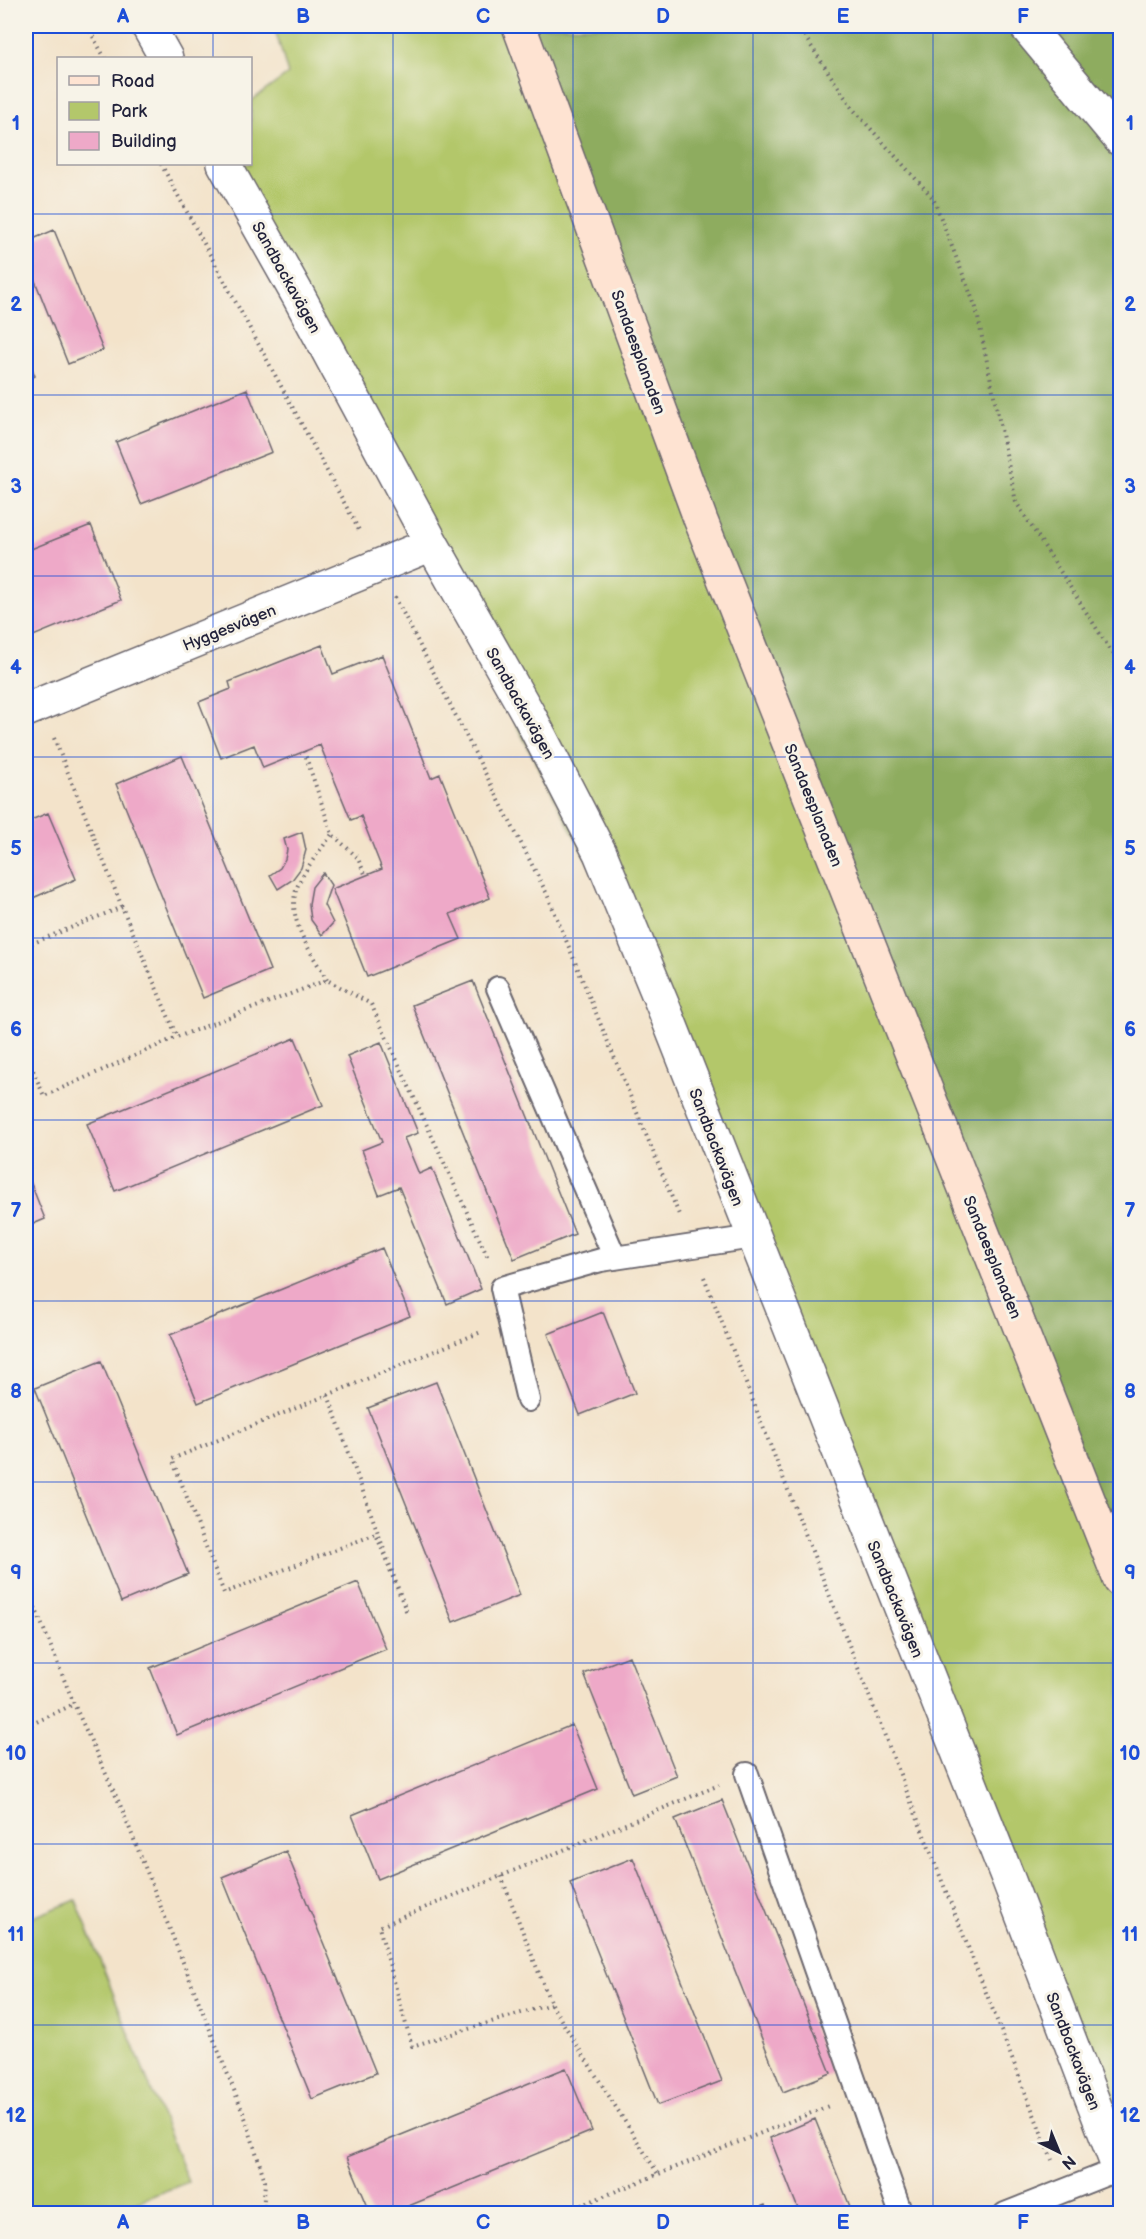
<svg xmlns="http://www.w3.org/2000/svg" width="1146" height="2239" font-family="'Balsamiq Sans',sans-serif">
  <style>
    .green { fill: #b3c76b; stroke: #6a7453; stroke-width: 1.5 }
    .forest { fill: #8eac5f; stroke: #58674d; stroke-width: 1.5 }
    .building { fill: #eea9c8 }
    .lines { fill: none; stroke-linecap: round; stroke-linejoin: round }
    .lane-casing { stroke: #6b666d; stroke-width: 26 }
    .street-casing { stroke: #6b666d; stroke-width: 36 }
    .secondary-casing { stroke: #6b666d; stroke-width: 36 }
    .path { stroke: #6b666d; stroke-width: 4; stroke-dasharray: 1.5 4.5; stroke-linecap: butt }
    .lane { stroke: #fff; stroke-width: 22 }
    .street { stroke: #fff; stroke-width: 33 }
    .secondary { stroke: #fee3d2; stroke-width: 33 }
    .grid { fill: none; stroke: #1d4ed8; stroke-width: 1.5; stroke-opacity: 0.55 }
    .labels { text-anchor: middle; stroke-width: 6; stroke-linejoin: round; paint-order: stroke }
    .street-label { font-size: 16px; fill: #22223b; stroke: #f7f3e8 }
    .neatline { fill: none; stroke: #1d4ed8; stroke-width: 2 }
    .grid-label { font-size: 20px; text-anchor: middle; font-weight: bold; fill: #1d4ed8 }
  </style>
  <rect width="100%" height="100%" fill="#f7f3e8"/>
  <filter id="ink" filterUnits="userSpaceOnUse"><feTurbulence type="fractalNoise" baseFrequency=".0167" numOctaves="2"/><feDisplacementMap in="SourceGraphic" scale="12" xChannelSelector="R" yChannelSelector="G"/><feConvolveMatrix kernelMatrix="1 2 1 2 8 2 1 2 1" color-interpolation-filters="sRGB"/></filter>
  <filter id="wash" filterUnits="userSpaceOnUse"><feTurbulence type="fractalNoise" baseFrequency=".008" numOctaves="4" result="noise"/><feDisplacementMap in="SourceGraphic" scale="24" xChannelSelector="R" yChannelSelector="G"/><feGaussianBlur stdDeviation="1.35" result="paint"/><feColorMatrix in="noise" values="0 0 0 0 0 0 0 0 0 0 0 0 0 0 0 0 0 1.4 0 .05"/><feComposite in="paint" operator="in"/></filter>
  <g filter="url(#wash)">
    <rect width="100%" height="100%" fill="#f3e3ca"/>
    <path class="green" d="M274 26H519L1120 1580V2172L663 1006 224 164H250L251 101 288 74Z
      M76 1900 188 2182 108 2213H26V1920Z"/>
    <path class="forest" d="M519 26H1120V1580Z"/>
    <g id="blocks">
      <path class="building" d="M54 230 103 350 68 364 26 258V242Z
        M26 352 35 376 26 380Z
        M247 389 272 452 141 504 116 442Z
        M91 525 121 600 26 639V551Z
        M322 645 333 674 382 655 431 778 440 774 490 898 450 914 461 939 367 977 332 889 382 869 361 816 351 820 320 745 263 768 254 745 221 758 199 702 231 689 229 682Z
        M182 756 270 970 203 998 116 784Z
        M48 813 76 879 26 901V822Z
        M302 832 306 850 301 868 292 880 278 889 270 875 280 868 285 859 287 850 284 839Z
        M323 873 331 885 324 905 333 923 322 935 311 920 309 904 312 887Z
        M473 981 575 1234 514 1259 412 1005Z
        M295 1038 323 1105 115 1191 87 1124Z
        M381 1042 418 1133 404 1138 419 1174 432 1168 481 1289 447 1304 399 1187 379 1195 362 1150 382 1142 347 1056Z
        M26 1171 45 1219 26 1227Z
        M382 1248 410 1316 198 1403 170 1335Z
        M603 1312 635 1393 580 1415 548 1334Z
        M101 1361 188 1574 121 1602 35 1388Z
        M436 1382 520 1595 453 1622 368 1408Z
        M358 1582 386 1649 177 1735 150 1668Z
        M629 1656 677 1776 632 1794 584 1674Z
        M572 1725 598 1789 378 1879 352 1815Z
        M722 1800 831 2073 783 2092 675 1819Z
        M286 1851 376 2073 312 2099 222 1877Z
        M633 1858 722 2081 658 2105 570 1883Z
        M566 2068 592 2131 389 2214H371L347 2157Z
        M815 2119 853 2214H800L770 2138Z
        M765 2205 768 2214H745V2213Z"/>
    </g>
  </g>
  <g filter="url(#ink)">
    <use href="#blocks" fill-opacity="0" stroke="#6b666d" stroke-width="1.5"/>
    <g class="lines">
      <g class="lane-casing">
        <path id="lane" d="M498 988 615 1258
          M528 1400 502 1288 601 1260 753 1237
          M747 1774 901 2214
          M1005 2214 1119 2169"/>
      </g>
      <g class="street-casing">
        <path id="street" d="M148 26 166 58
          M1026 26 1120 139
          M224 164 299 297 432 544 530 717 600 853 663 1006 1009 1881 1120 2172
          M26 710 432 544"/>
      </g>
      <g class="secondary-casing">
        <path id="secondary" d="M519 26 701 521 1120 1580"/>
      </g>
      <path class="path" d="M87 26 105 58
        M798 26 852 108 933 198 976 308 1016 502 1111 651 1120 661
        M161 164 360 532
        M395 597 547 894 680 1217
        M54 738 122 907 177 1037
        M304 751 332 834 357 857 366 876
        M26 946 122 907
        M327 980C313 955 289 924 295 894 299 875 321 850 332 834
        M26 1054 44 1096 177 1037 327 980 371 1004 489 1260
        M704 1277 1052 2160
        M328 1395 407 1613 376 1534 224 1593 172 1459 481 1332
        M26 1585 74 1704 121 1807 246 2120 265 2181 263 2214
        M26 1727 74 1704
        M501 1876 551 2004 412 2046 379 1927 719 1785
        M551 2004 658 2174
        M559 2214 831 2105"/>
      <use href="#lane" class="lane"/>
      <use href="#street" class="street"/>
      <use href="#secondary" class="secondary"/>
    </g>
  </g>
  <path class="grid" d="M213 26V58M393 26V2214M573 26V2214M753 26V2214M933 26V2214M213 164V2214M26 214H1120M26 395H1120M26 576H1120M26 757H1120M26 938H1120M26 1120H1120M26 1301H1120M26 1482H1120M26 1663H1120M26 1844H1120M26 2025H1120"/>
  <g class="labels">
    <g class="street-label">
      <text transform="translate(287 277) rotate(61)" y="6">Sandbackavägen</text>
      <text transform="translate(639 352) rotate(70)" y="6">Sandaesplanaden</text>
      <text transform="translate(229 627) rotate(-22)" y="6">Hyggesvägen</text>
      <text transform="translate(521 703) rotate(61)" y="6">Sandbackavägen</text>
      <text transform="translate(814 805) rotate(68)" y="6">Sandaesplanaden</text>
      <text transform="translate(717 1147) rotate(69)" y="6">Sandbackavägen</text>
      <text transform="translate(993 1257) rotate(68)" y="6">Sandaesplanaden</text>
      <text transform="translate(896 1599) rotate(68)" y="6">Sandbackavägen</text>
      <text transform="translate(1074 2051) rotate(69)" y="6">Sandbackavägen</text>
    </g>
  </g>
  <rect width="1146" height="2239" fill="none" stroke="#f7f3e8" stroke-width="66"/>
  <rect x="57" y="57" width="195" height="108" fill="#f7f3e8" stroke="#a29fa3" stroke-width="1.5"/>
  <rect x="69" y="76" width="30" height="9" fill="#fee3d2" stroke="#a29fa3" stroke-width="1.5"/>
  <text x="111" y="87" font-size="18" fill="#22223b">Road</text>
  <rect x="69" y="102" width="30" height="18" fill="#b3c76b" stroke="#a29fa3" stroke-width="1.5"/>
  <text x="111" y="117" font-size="18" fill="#22223b">Park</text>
  <rect x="69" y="132" width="30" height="18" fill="#eea9c8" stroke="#a29fa3" stroke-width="1.5"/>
  <text x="111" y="147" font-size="18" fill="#22223b">Building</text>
  <g transform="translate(1059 2152) rotate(137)" stroke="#f7f3e8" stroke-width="4.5" paint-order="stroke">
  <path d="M0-4.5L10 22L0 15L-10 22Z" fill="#22223b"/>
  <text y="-9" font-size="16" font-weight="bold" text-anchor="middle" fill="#22223b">N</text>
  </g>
  <rect x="33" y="33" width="1080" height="2173" class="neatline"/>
  <g class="grid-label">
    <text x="123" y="23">A</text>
    <text x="303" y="23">B</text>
    <text x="483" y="23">C</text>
    <text x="663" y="23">D</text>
    <text x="843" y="23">E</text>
    <text x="1023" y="23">F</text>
    <text x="16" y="130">1</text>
    <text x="1130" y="130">1</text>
    <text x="16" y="311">2</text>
    <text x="1130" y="311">2</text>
    <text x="16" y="493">3</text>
    <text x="1130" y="493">3</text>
    <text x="16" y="674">4</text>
    <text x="1130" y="674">4</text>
    <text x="16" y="855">5</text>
    <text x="1130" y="855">5</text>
    <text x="16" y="1036">6</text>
    <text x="1130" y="1036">6</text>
    <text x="16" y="1217">7</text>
    <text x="1130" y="1217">7</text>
    <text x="16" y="1398">8</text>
    <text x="1130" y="1398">8</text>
    <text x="16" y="1579">9</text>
    <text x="1130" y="1579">9</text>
    <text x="16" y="1760">10</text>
    <text x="1130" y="1760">10</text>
    <text x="16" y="1941">11</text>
    <text x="1130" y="1941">11</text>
    <text x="16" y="2122">12</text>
    <text x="1130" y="2122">12</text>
    <text x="123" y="2229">A</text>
    <text x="303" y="2229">B</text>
    <text x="483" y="2229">C</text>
    <text x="663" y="2229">D</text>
    <text x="843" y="2229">E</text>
    <text x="1023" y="2229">F</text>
  </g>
</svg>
